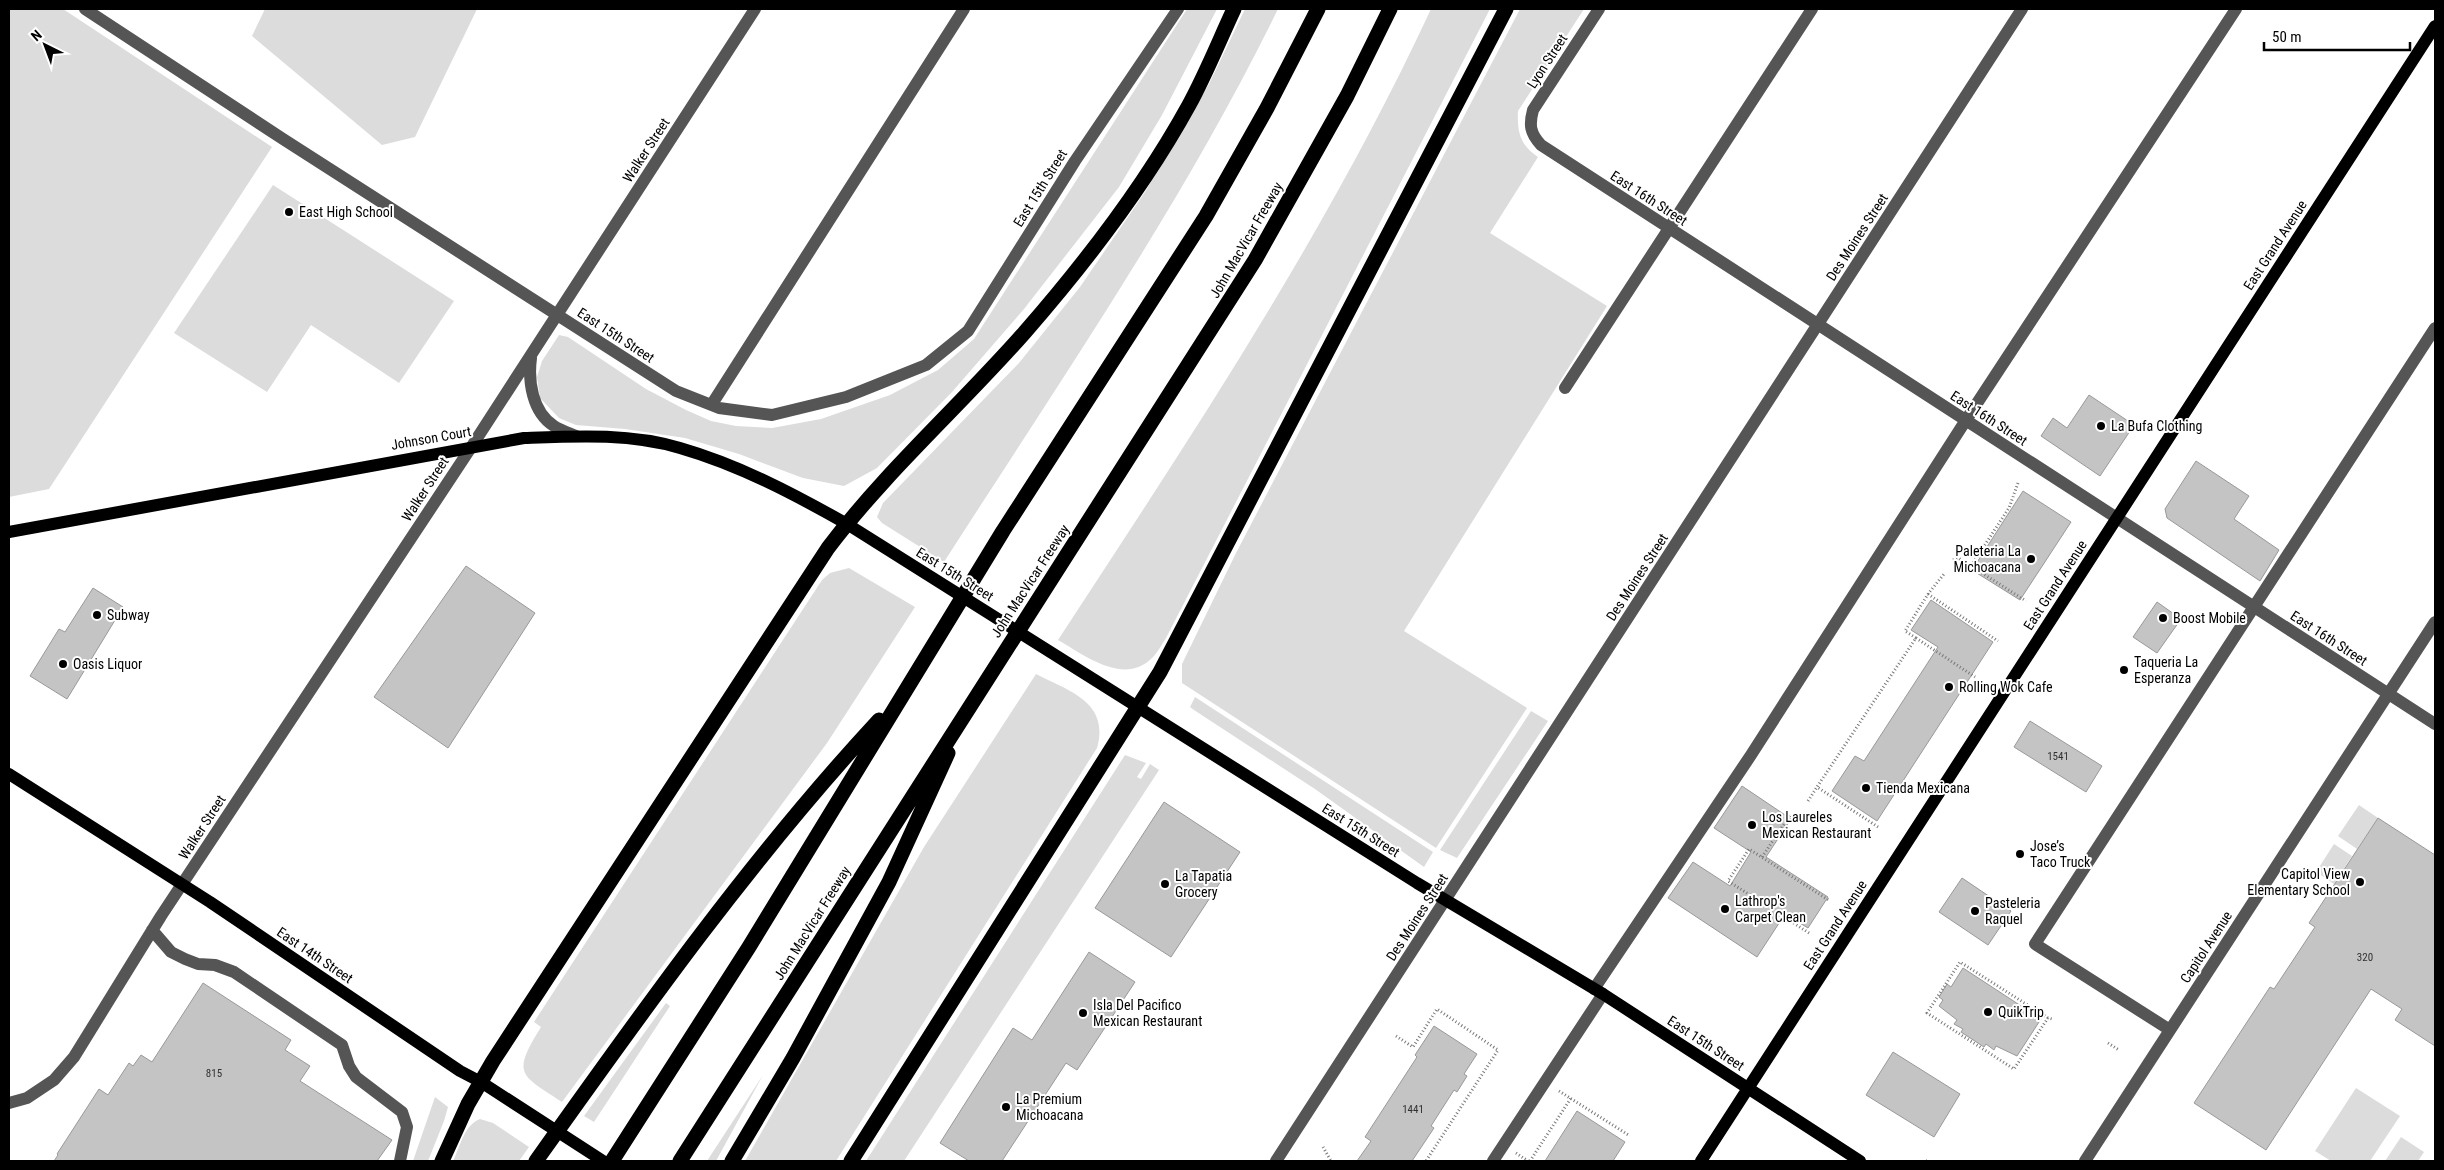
<svg xmlns="http://www.w3.org/2000/svg" width="2444" height="1170" font-family="'Roboto Condensed',sans-serif">
  <style>
    .green { fill: #dcdcdc }
    .building { fill: #c4c4c4; stroke: #999 }
    .lines { fill: none; stroke-linecap: round; stroke-linejoin: round }
    .path { stroke: #777; stroke-width: 3; stroke-dasharray: 1 2.5; stroke-linecap: butt }
    .minor { stroke: #555; stroke-width: 12 }
    .major { stroke: #000; stroke-width: 12 }
    .highway { stroke: #000; stroke-width: 15 }
    .poi-dot { fill: #000; stroke: #fff; stroke-width: 2 }
    .labels { text-anchor: middle; stroke-width: 4; stroke-linejoin: round; paint-order: stroke }
    .number-label { font-size: 11px; fill: #313131 }
    .street-label { font-size: 14px; fill: #000; stroke: #fff }
    .poi-label { font-size: 14px; fill: #000; stroke: #fff; text-anchor: start }
  </style>
  <rect width="100%" height="100%" fill="#fff"/>
  <path class="green" d="M9 9H63L272 147 49 489 9 497Z
    M265 9H477L415 137 382 145 252 36Z
    M1187 9H1217L1162 115 1119 187 1024 309 952 392 877 468 844 486 803 478 739 454 685 438 625 429 576 425 559 418 540 398 537 377 542 361 559 335 568 337 646 389 686 410 711 421 736 426 772 428 821 419 890 395 938 370 974 339Z
    M1245 9H1278C1183 203 1060 381 944 562L882 523 877 517 883 503 1019 363 1080 287 1145 192 1209 84Z
    M1431 9H1490L1166 638C1162 644 1158 652 1153 657 1125 687 1084 655 1058 640 1192 435 1328 231 1431 9Z
    M1520 9H1584L1518 111C1517 132 1520 145 1538 157L1490 233 1607 306 1404 631 1527 708 1436 848 1182 683V664L1236 553Z
    M273 185 454 301 399 383 311 325 267 392 174 333Z
    M849 568 915 607 827 743 562 1102C519 1074 512 1074 541 1027L534 1022 822 580 830 573Z
    M1036 674C1069 691 1110 702 1097 748L836 1161H745L924 847Z
    M1195 697 1433 852 1424 867 1315 789 1194 710 1190 707Z
    M1531 711 1548 721 1457 858 1440 850Z
    M1125 755 1146 763 1137 777 1141 779 1150 764 1159 770 904 1161H866Z
    M2359 805 2378 818 2357 849 2338 836Z
    M2334 844 2352 856 2334 884 2316 872Z
    M666 1003 670 1006 594 1122 584 1116Z
    M763 1075 716 1161H707Z
    M2356 1088 2400 1116 2370 1161H2331L2315 1151Z
    M435 1097 448 1107 444 1121 428 1161H413Z
    M480 1119 493 1123 529 1147 519 1161H453C460 1147 464 1125 480 1119Z
    M2401 1137 2424 1152 2418 1161H2385Z"/>
  <path class="building" d="M2089 395 2134 425 2100 476 2041 436 2053 418 2067 428Z
    M2196 461 2249 496 2234 519 2279 550 2260 581 2167 518 2165 509Z
    M2023 491 2071 522 2020 600 1972 570Z
    M466 566 535 613 448 748 374 697Z
    M93 588 123 607 67 699 30 676 59 629 65 632Z
    M1931 600 1993 642 1877 821 1832 791 1855 756 1864 761 1938 647 1911 630Z
    M2157 602 2181 619 2157 653 2133 637Z
    M2030 721 2102 766 2086 792 2014 747Z
    M1742 786 1791 819 1766 857 1828 897 1808 928 1785 914 1757 957 1668 898 1693 862 1730 886 1751 852 1714 828Z
    M1164 802 1240 852 1171 957 1095 908Z
    M2378 818 2435 855V1046L2395 1020 2402 1009 2371 989 2266 1150 2194 1103 2270 987 2274 989 2315 927 2309 923Z
    M1962 878 2011 911 1988 945 1939 912Z
    M1089 952 1135 982 1077 1070 1066 1063 1002 1161H969L940 1143 1013 1028 1032 1040Z
    M1963 968 2041 1019 2017 1056 1996 1046 1994 1050 1986 1044 1984 1047 1961 1032 1963 1029 1954 1024 1957 1020 1939 1006 1943 1000 1939 997 1947 984 1951 987Z
    M203 983 291 1040 285 1050 310 1066 300 1081 392 1140 377 1161H54L58 1155 57 1154 99 1089 108 1095 129 1063 133 1066 141 1055 152 1062Z
    M1434 1026 1477 1054 1464 1074 1467 1076 1457 1092 1454 1090 1431 1126 1434 1128 1412 1161H1357L1371 1141 1365 1137 1417 1057 1415 1055Z
    M1893 1052 1960 1094 1934 1137 1866 1095Z
    M1577 1111 1625 1142 1613 1161H1545Z"/>
  <g class="lines">
    <path class="path" d="M2018 483 2009 508 1971 566 2026 601
      M1953 560 1958 558 1971 566
      M1928 594 1998 641
      M1916 638 1975 677
      M1808 801 1817 787
      M1878 827 1817 787 1916 638 1905 631 1928 594 1944 574
      M1762 857 1791 814
      M1809 933 1728 881 1749 849 1830 901
      M2048 1018 1960 962 1927 1013 2014 1069 2048 1018 2052 1019
      M1396 1036 1413 1047 1437 1009 1498 1050 1426 1161
      M2108 1043 2119 1050
      M1559 1091 1630 1136
      M1323 1147 1331 1161
      M1516 1153 1528 1161
      M1530 1161 1571 1098
      M1926 1161H1927"/>
    <path class="minor" d="M85 9 283 139 676 391 719 408 772 415 846 397 926 365 968 331 1075 161 1178 9
      M1599 9 1533 110C1529 125 1530 133 1541 145L2435 724
      M531 358C528 381 532 412 554 426 560 430 569 433 576 436
      M1565 388 1812 9
      M712 404 964 9
      M152 930 171 952 185 959 198 964 215 965 234 972 342 1045 349 1066 356 1077 402 1112 407 1127 400 1161
      M1594 989 1751 755 1966 420 2236 9
      M2170 1030 2035 944 2435 328
      M9 1103 27 1098 54 1080 74 1057 161 916 472 446 755 9
      M1276 1161 2022 9
      M1493 1161 1603 994
      M2085 1161 2435 622"/>
    <path class="major" d="M9 532 524 438C576 436 630 433 680 448 739 465 794 494 847 524L1417 883 1603 994 1860 1161
      M9 774 210 902 460 1071 481 1082 603 1161
      M1701 1161 2435 26"/>
    <path class="highway" d="M442 1161 468 1104 493 1061 828 548C887 470 961 405 1025 332 1086 262 1144 187 1189 105 1206 74 1219 41 1234 9
      M536 1161C644 1009 753 856 879 720
      M612 1161 749 947 1003 531 1206 216 1267 108 1318 9
      M680 1161 1255 260 1347 96 1390 9
      M732 1161 793 1058 889 882 948 753
      M851 1161 1160 672 1506 9"/>
  </g>
  <g class="poi-dot">
    <circle cx="289" cy="212" r="5"/>
    <circle cx="2101" cy="426" r="5"/>
    <circle cx="2031" cy="559" r="5"/>
    <circle cx="97" cy="615" r="5"/>
    <circle cx="2163" cy="618" r="5"/>
    <circle cx="63" cy="664" r="5"/>
    <circle cx="2124" cy="670" r="5"/>
    <circle cx="1949" cy="687" r="5"/>
    <circle cx="1866" cy="788" r="5"/>
    <circle cx="1752" cy="825" r="5"/>
    <circle cx="2020" cy="854" r="5"/>
    <circle cx="2360" cy="882" r="5"/>
    <circle cx="1165" cy="884" r="5"/>
    <circle cx="1725" cy="909" r="5"/>
    <circle cx="1975" cy="911" r="5"/>
    <circle cx="1988" cy="1012" r="5"/>
    <circle cx="1083" cy="1013" r="5"/>
    <circle cx="1006" cy="1107" r="5"/>
  </g>
  <g class="labels">
    <g class="number-label">
      <text x="2058" y="760">1541</text>
      <text x="2365" y="961">320</text>
      <text x="214" y="1077">815</text>
      <text x="1413" y="1113">1441</text>
    </g>
    <g class="street-label">
      <text transform="translate(1547 61) rotate(-57)" y="5">Lyon Street</text>
      <text transform="translate(646 150) rotate(-57)" y="5">Walker Street</text>
      <text transform="translate(1040 188) rotate(-58)" y="5">East 15th Street</text>
      <text transform="translate(1649 198) rotate(33)" y="5">East 16th Street</text>
      <text transform="translate(1857 237) rotate(-57)" y="5">Des Moines Street</text>
      <text transform="translate(1246 240) rotate(-60)" y="5">John MacVicar Freeway</text>
      <text transform="translate(2275 245) rotate(-57)" y="5">East Grand Avenue</text>
      <text transform="translate(616 335) rotate(33)" y="5">East 15th Street</text>
      <text transform="translate(1989 418) rotate(33)" y="5">East 16th Street</text>
      <text transform="translate(431 438) rotate(-10)" y="5">Johnson Court</text>
      <text transform="translate(425 489) rotate(-57)" y="5">Walker Street</text>
      <text transform="translate(955 574) rotate(32)" y="5">East 15th Street</text>
      <text transform="translate(1637 577) rotate(-57)" y="5">Des Moines Street</text>
      <text transform="translate(1030 581) rotate(-57)" y="5">John MacVicar Freeway</text>
      <text transform="translate(2055 585) rotate(-57)" y="5">East Grand Avenue</text>
      <text transform="translate(2329 638) rotate(33)" y="5">East 16th Street</text>
      <text transform="translate(202 827) rotate(-57)" y="5">Walker Street</text>
      <text transform="translate(1361 830) rotate(32)" y="5">East 15th Street</text>
      <text transform="translate(1417 917) rotate(-57)" y="5">Des Moines Street</text>
      <text transform="translate(812 923) rotate(-58)" y="5">John MacVicar Freeway</text>
      <text transform="translate(1835 925) rotate(-57)" y="5">East Grand Avenue</text>
      <text transform="translate(2206 947) rotate(-57)" y="5">Capitol Avenue</text>
      <text transform="translate(315 955) rotate(34)" y="5">East 14th Street</text>
      <text transform="translate(1706 1043) rotate(33)" y="5">East 15th Street</text>
    </g>
    <g class="poi-label">
      <text x="299" y="217">East High School</text>
      <text x="2111" y="431">La Bufa Clothing</text>
      <text x="2021" y="556" text-anchor="end">Paleteria La<tspan x="2021" dy="16">Michoacana</tspan></text>
      <text x="107" y="620">Subway</text>
      <text x="2173" y="623">Boost Mobile</text>
      <text x="2134" y="667">Taqueria La<tspan x="2134" dy="16">Esperanza</tspan></text>
      <text x="73" y="669">Oasis Liquor</text>
      <text x="1959" y="692">Rolling Wok Cafe</text>
      <text x="1876" y="793">Tienda Mexicana</text>
      <text x="1762" y="822">Los Laureles<tspan x="1762" dy="16">Mexican Restaurant</tspan></text>
      <text x="2030" y="851">Jose’s<tspan x="2030" dy="16">Taco Truck</tspan></text>
      <text x="2350" y="879" text-anchor="end">Capitol View<tspan x="2350" dy="16">Elementary School</tspan></text>
      <text x="1175" y="881">La Tapatia<tspan x="1175" dy="16">Grocery</tspan></text>
      <text x="1735" y="906">Lathrop's<tspan x="1735" dy="16">Carpet Clean</tspan></text>
      <text x="1985" y="908">Pasteleria<tspan x="1985" dy="16">Raquel</tspan></text>
      <text x="1093" y="1010">Isla Del Pacifico<tspan x="1093" dy="16">Mexican Restaurant</tspan></text>
      <text x="1998" y="1017">QuikTrip</text>
      <text x="1016" y="1104">La Premium<tspan x="1016" dy="16">Michoacana</tspan></text>
    </g>
  </g>
  <rect width="2444" height="1170" fill="none" stroke="#000000" stroke-width="20"/>
  <g transform="translate(45 45) rotate(318)" stroke="#ffffff" stroke-width="4" paint-order="stroke">
  <path d="M0-4L9 19L0 12L-9 19Z" fill="#000000"/>
  <text y="-8" font-size="14" font-weight="bold" text-anchor="middle" fill="#000000">N</text>
  </g>
  <path d="M2264 42v8h146v-8" fill="none" stroke="#000000" stroke-width="2.5"/>
  <text x="2272" y="42" font-size="15" fill="#000000" stroke="#ffffff" stroke-width="4" paint-order="stroke">50 m</text>
</svg>
